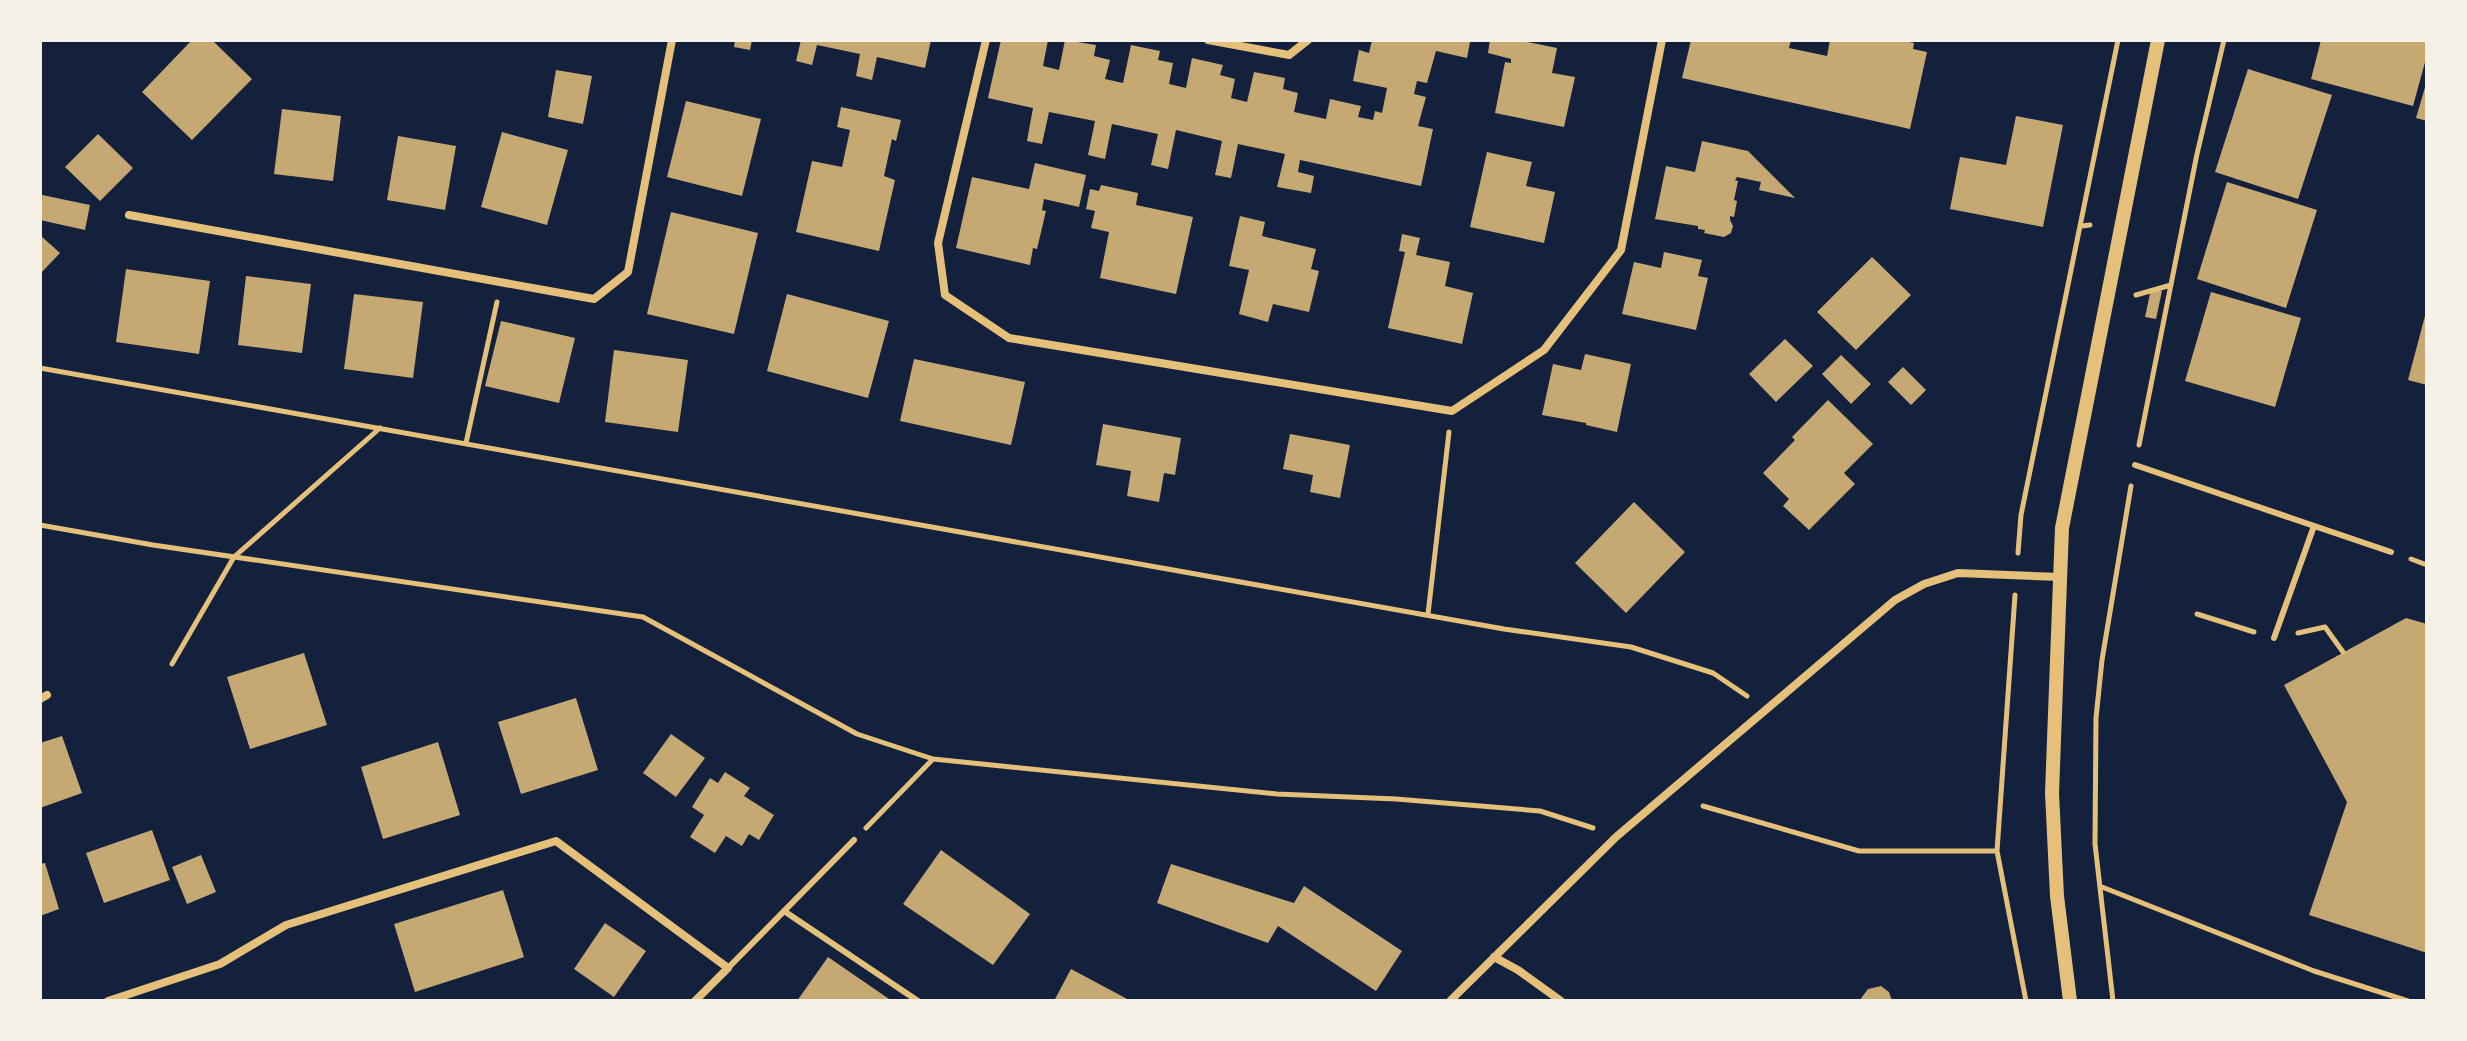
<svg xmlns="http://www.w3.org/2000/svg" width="2467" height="1041" font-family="'Golos Text',sans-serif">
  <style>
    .building { fill: #c6a872 }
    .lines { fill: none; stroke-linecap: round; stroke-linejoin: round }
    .path { stroke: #e5c07b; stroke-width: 5 }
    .service { stroke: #e5c07b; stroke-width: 6 }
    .minor { stroke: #e5c07b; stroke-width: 8 }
    .tertiary { stroke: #e5c07b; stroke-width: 14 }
  </style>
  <rect width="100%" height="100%" fill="#14213d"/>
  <path class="building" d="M192 40H212L252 79 192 140 142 92Z
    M735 40H752L750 50 734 47Z
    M801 40H931L925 68 877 57 872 80 856 76 860 54 817 45 812 65 796 61Z
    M1001 40H1048L1043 66 1059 70 1065 40 1096 45 1094 56 1110 60 1105 79 1123 83 1131 45 1160 51 1158 60 1173 63 1169 84 1186 88 1192 58 1223 65 1220 75 1235 79 1231 98 1247 102 1254 72 1285 78 1283 89 1298 93 1294 112 1326 119 1330 99 1361 106 1358 117 1373 120 1375 111 1382 113 1387 88 1353 81 1359 50 1369 53 1372 40 1470 42 1467 58 1436 51 1427 83 1417 81 1414 94 1426 97 1418 126 1433 129 1421 186 1300 160 1298 172 1314 176 1311 193 1277 187 1285 154 1238 144 1231 178 1215 175 1222 141 1176 130 1168 169 1151 165 1158 134 1112 124 1105 159 1088 155 1095 121 1049 112 1042 144 1027 141 1033 108 988 98Z
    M1490 40H1518L1557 48 1552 73 1575 77 1564 127 1495 113 1505 62 1511 63V59L1488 53Z
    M1691 40H1791L1789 48 1827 56 1830 40H1899L1914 43 1913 49 1927 52 1910 129 1682 78Z
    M2321 40H2427V55L2413 106 2311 79Z
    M2248 69 2332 95 2298 199 2215 172Z
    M556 70 592 76 583 124 548 117Z
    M2426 84H2427V121L2416 118Z
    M686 101 761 119 742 196 667 177Z
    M841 107 901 120 896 141 892 139 884 176 895 180 879 251 796 232 812 161 842 167 850 130 837 127Z
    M282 109 341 116 333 181 274 174Z
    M2016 116 2063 125 2043 227 1950 209 1960 157 2006 165Z
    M502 132 568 150 547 225 481 207Z
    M98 134 133 168 100 201 65 167Z
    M398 136 456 146 445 210 387 200Z
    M1702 141 1748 151 1795 198 1759 190 1761 182 1737 177 1735 180 1738 181 1734 200 1737 201 1734 217 1730 216V220L1733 226 1731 233 1724 237 1704 233 1705 230 1698 229V226L1655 219 1666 166 1695 172Z
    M1487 152 1532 162 1526 186 1555 192 1544 243 1470 227Z
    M1035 163 1086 175 1079 207 1044 199 1042 210 1046 211 1037 249 1033 248 1030 265 956 248 972 177 1029 189Z
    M2227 182 2317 210 2286 308 2197 279Z
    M1101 185 1138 193 1136 205 1193 217 1176 294 1100 278 1109 232 1091 228 1095 211 1086 209 1090 189 1099 191Z
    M42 195 90 205 85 230 40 220Z
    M671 212 758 233 734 334 647 314Z
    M1240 216 1265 222 1262 236 1316 249 1311 269 1319 271 1309 312 1273 304 1268 322 1239 314 1249 270 1229 266Z
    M1402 234 1420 238 1416 255 1450 262 1445 286 1473 293 1462 344 1388 328 1405 252 1399 251Z
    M40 235 60 253 40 274Z
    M1664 252 1702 260 1698 276 1708 278 1696 330 1622 314 1634 262 1661 268Z
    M1872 257 1911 295 1856 350 1817 312Z
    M126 269 210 281 199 354 116 342Z
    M246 276 311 284 302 353 238 345Z
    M2151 289 2162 291 2156 319 2145 317Z
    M2211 292 2301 318 2275 407 2185 381Z
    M354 294 423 302 413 378 344 369Z
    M787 294 889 321 868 398 767 371Z
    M2426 312 2427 313V385L2408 380Z
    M501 321 575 338 559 403 485 386Z
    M1785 339 1813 366 1776 402 1749 374Z
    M614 350 688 360 678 432 605 422Z
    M1585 354 1631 364 1617 432 1586 425V423L1542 415 1553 364 1581 370Z
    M1841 355 1871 384 1851 404 1822 374Z
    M914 359 1025 382 1011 445 900 421Z
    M1903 367 1926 390 1911 405 1888 382Z
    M1828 400 1873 444 1844 473 1855 484 1809 530 1783 506 1789 499 1763 473 1795 440 1792 437Z
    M1103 424 1181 438 1175 475 1164 473 1159 502 1127 496 1131 471 1096 465Z
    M1290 434 1350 445 1340 498 1310 492 1313 475 1283 469Z
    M1634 502 1685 552 1626 613 1575 563Z
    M2406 618 2427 624V953L2309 915 2347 802 2284 685Z
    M304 653 327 725 250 749 227 677Z
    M576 698 598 770 521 794 498 722Z
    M671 734 705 758 676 797 643 773Z
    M62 736 82 793 40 808V743Z
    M438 742 460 815 383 839 361 767Z
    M725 772 750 788 744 796 774 815 759 840 749 834 742 846 726 836 715 853 690 837 704 815 692 807 710 778 718 783Z
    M152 830 170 880 104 903 86 853Z
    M941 850 1030 914 993 965 903 904Z
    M201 855 216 892 187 904 172 867Z
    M45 863 59 909 40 916V864Z
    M1171 864 1294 903 1304 886 1402 951 1376 991 1278 926 1268 943 1157 903Z
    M503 890 524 957 415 992 394 924Z
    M605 923 646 951 614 997 574 969Z
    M828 957 892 1001H797Z
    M1071 969 1131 1001H1054Z
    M1881 986 1889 992 1892 1001H1859L1868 989Z"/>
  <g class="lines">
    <path class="path" d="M2082 226 2090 225
      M2136 295 2171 285
      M40 368 1504 629 1631 647 1713 673 1747 696
      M466 443 497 302
      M2139 445 2197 154 2224 40
      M40 525 153 545 643 617 857 734 933 759 1277 794 1396 799 1540 811 1593 828
      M2018 553 2021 515 2118 40
      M2411 559 2427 565
      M2015 595 1997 851 2026 1001
      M1428 614 1449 432
      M2197 614 2254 632
      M2298 633 2325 627 2343 652
      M172 664 234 557 380 428
      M1703 806 1859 851H1997
      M866 828 933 759
      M2102 887 2314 971 2408 1001
      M2113 1001 2095 844 2096 718 2102 660 2131 486"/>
    <path class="service" d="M2135 465 2391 552
      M2274 638 2314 526
      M784 911 918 1001
      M728 968 854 840"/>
    <path class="minor" d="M986 40 938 243 945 295 1009 338 1452 411 1544 350 1621 250 1662 40
      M1208 40 1289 55 1308 40
      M129 215 594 299 628 272 672 40
      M40 699 47 695
      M1494 957 1518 970 1561 1001
      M108 1001 220 964 286 925 556 841 728 968 695 1001
      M1450 1001 1616 837 1895 600 1924 584 1958 573 2060 577"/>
    <path class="tertiary" d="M2070 1001 2057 896 2052 793 2062 528 2158 40"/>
  </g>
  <rect width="2467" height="1041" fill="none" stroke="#f6f1e7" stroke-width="84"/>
</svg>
